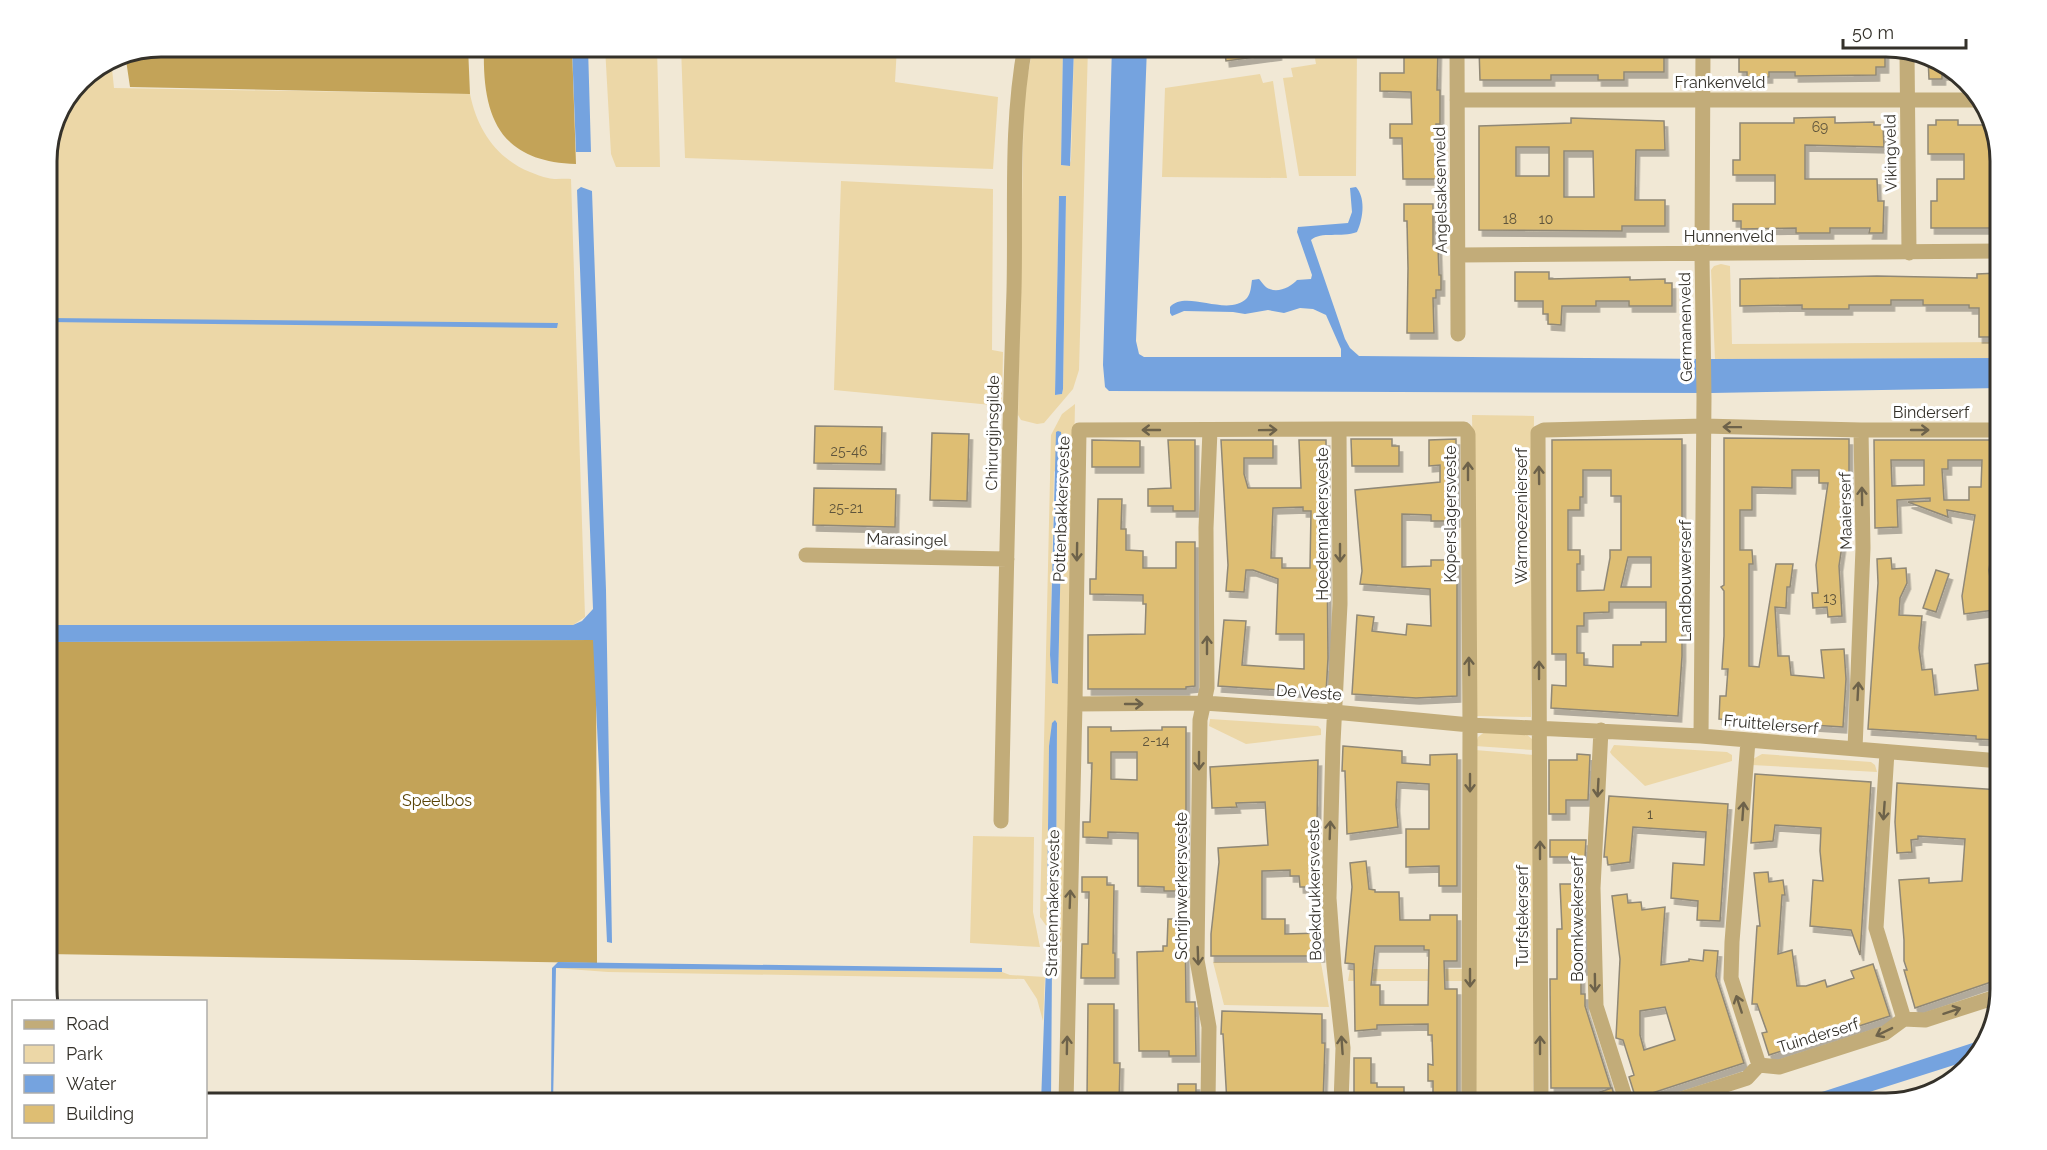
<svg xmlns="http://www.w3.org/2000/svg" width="2047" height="1150" font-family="Raleway,sans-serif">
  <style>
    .green { fill: #ecd7a7; fill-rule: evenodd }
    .forest { fill: #c3a358 }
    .water { fill: #75a3df }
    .building { fill: #debe73; stroke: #908876; stroke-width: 1.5; fill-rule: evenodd; filter: url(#shadow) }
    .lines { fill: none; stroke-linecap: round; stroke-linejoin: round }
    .minor { stroke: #c2ac79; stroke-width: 15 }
    .oneway { stroke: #6d624a }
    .labels { text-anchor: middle; stroke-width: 6; stroke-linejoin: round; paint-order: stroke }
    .number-label { font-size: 14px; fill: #5e543c }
    .street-label { font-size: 16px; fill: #34312a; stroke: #fff }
    .park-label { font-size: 16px; fill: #5a4406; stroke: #fff }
    .rim { fill: none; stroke: #34312a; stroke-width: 3 }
  </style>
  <defs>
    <filter id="shadow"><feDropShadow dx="3.5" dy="6" stdDeviation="0" flood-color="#0004"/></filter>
  </defs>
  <rect width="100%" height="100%" fill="#f1e8d5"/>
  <path class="green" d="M605 47H657L660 167H616L611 154Z
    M681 47H897L895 82 998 97 993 169 685 158Z
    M1033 47H1063L1061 165 1069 166 1071 160 1074 47H1088L1079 370 1073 389 1044 423 1037 424 1021 420 1018 415 1024 94ZM1059 196H1066L1063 389 1062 394 1055 395Z
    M1313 47H1357L1356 176H1299L1283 78 1293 77 1291 68 1316 64Z
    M111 59 114 88 470 94C477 129 496 158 530 172 536 174 542 177 548 178 555 180 564 178 571 179L585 617 573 625H47V153L80 80Z
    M1260 74 1263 83 1273 81 1287 178 1162 177 1165 88Z
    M841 181 993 189 992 350 1003 352 1002 406 834 390Z
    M1721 264 1730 266 1732 344 2000 342V358L1715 359 1711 270 1714 266Z
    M1075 404 1064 938 1059 944 1040 917 1051 435 1062 414ZM1063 458 1058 683 1057 684 1052 683 1050 655 1054 472ZM1055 720 1057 723 1056 897 1053 911 1047 909 1049 746Z
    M1472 415 1534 416 1531 717 1477 716Z
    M1210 719 1318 726 1321 729V735L1246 744 1209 726Z
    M1486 731 1525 733 1532 739 1533 750 1475 746 1478 737Z
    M1614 745 1727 752 1732 755V761L1645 786 1612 755 1610 752Z
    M1475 750 1534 755 1533 1103H1476Z
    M1762 754 1871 762 1875 765 1877 772 1752 765 1753 759Z
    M973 836 1034 837 1033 912 1040 947 970 943Z
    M1213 962 1321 963 1329 1007 1224 1005Z
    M555 968 1002 972 1010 975 1045 977 1043 1021 1037 999 1024 979 608 972Z
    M1350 969H1462V981H1348Z"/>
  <path class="forest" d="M161 46 468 47 470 94 130 87 125 53Z
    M484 47H572L576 164C499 162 482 116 484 47Z
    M596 640 597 963 47 954V642Z"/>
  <path class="water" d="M1112 46 1147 47 1136 341 1139 354 1144 357H1341V349L1326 315 1313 309 1300 308 1284 313 1268 310 1245 314 1233 312 1184 311 1172 316 1170 313V307C1186 289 1228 318 1247 298 1251 293 1251 286 1252 280L1259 279C1262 282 1265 288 1270 289 1279 293 1292 286 1297 280L1311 279 1312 275 1297 232 1298 227 1348 223 1352 212 1350 188 1356 187C1366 198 1363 219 1357 232 1341 238 1321 231 1311 240L1345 339 1350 348 1359 356 1711 359 2000 358V388L1711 393 1109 391 1105 387 1103 365Z
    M572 47H588L591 152H576Z
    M1063 47H1074L1070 166 1061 165Z
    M581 187 592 191 606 590 612 943 607 942 593 640 47 642V625H573L582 621 593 609 577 190Z
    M1059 196H1066L1063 389 1062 394 1055 395Z
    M47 318 558 323 557 328 47 322Z
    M1058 431 1061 432 1063 458 1058 684 1052 683 1050 655 1056 432Z
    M1055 720 1057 723 1056 898 1055 909 1052 911 1047 909 1049 746 1052 723Z
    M558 962 620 963 1002 968V972L556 968 553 1103H551L552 968Z
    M1046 966H1052L1051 1103H1041Z
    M1988 1038 1985 1046 1973 1059 1835 1103H1788Z"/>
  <path class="building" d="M1224 46H1278V54L1226 61Z
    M1404 46H1433V48H1438L1437 90H1440V124H1436L1435 164 1438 163V179H1403L1402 138H1390V124H1412L1411 92 1380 91V73H1404Z
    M1541 46H1558V51H1613V46H1664V72H1624V80H1598V75H1551V80H1480L1479 48Z
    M1747 46H1885V67H1876V75L1795 76V72H1769V77H1747V72H1739V51L1747 50Z
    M1928 58 1943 62 1957 74H1942V79H1929Z
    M1835 117V123L1874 122V125H1883L1884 147 1805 145V179H1877L1878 201H1884L1883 233H1869L1870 228H1830V233H1796V228L1741 229V221H1733V204H1775V175H1733V160H1740V123H1794V118Z
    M1571 118 1664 121 1665 150H1636L1635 200H1665V226H1622V231L1479 230V126L1571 123ZM1516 147H1549V176H1516ZM1564 151H1593L1594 197H1564Z
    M1936 120H1958V125H1991L1994 134V160H2000L1999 228H1931V201H1937V179H1964V154H1928V125H1936Z
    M1404 204H1433V247H1438L1439 275H1441V290H1436V298H1433L1434 333H1407L1408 268 1407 221H1404Z
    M1515 272H1549V279L1630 277V280L1665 279V283H1672V306H1629V301H1596V306H1562L1561 325 1548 324V314H1543V301H1515Z
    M1999 273 2000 337H1979V308H1969V305H1923V300H1891V305H1849V309H1802V305L1740 306V279L1877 276 1977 278V274Z
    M815 426 882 427 881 464 814 463Z
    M932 433 969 434 967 501 930 500Z
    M1724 438 1849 439V498L1839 566 1842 616 1828 617 1827 607 1813 608 1812 593H1818L1816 565 1828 483H1819V470H1792V488L1752 487V510H1740V550H1752L1753 564H1749V666L1759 667 1776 564H1793L1790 587H1787L1786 608 1775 607 1778 656H1789L1791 675 1824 678 1821 650 1844 649 1846 679 1843 727 1719 719 1720 696H1726L1728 669H1722L1724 636V591L1721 587 1724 585Z
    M1351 439H1392V446H1399V466H1352Z
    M1456 439V521H1431V515L1402 514V567L1431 566V560H1457V696L1416 698 1352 694 1357 615 1374 617 1372 631 1406 635 1407 624 1431 626 1430 589 1360 584 1362 571 1355 490 1440 482V465L1429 466V440Z
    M1682 439V656L1678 716 1551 708 1552 685 1566 686V654H1552V440ZM1583 470H1611V496H1621V550H1610V558L1604 590 1577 591V564H1580V550H1568V510H1580V497H1583ZM1628 557H1651V587H1621ZM1609 602H1666V642H1641V645H1613V667L1584 665V653H1577V626H1584V613L1609 612Z
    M1092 440 1140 441V467H1092Z
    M1168 440H1195V511H1173V506H1148V489L1171 488Z
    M1221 440H1273V458H1244V474L1248 488H1301L1299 440H1326L1328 658 1326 693 1218 686 1224 620 1246 621 1242 665 1304 669V634H1276L1278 579 1253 570H1246L1244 592 1226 591 1228 565ZM1303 507V511H1311L1310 568H1282V558H1271L1273 508Z
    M1874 440H1999V503L1989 570 1994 610 1964 614 1962 596 1975 515 1947 510 1948 517 1908 502 1930 501V498L1897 500 1898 527 1875 528ZM1891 460H1924V485L1892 486ZM1948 460H1982L1981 487H1969V500H1944L1942 469H1948Z
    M814 488 896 489 895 527 813 525Z
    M1098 499H1122L1121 529H1126V550L1143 551V568H1176V542H1195V686L1186 687V689H1088V635L1145 634 1146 604H1143V595L1090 594V579H1096Z
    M1891 558 1892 569 1906 568 1907 583 1900 598 1899 615 1922 616 1919 648 1922 670 1932 669 1935 695 1978 690 1975 665 1998 662 2000 709 1998 740 1976 739V736L1868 729 1878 583 1877 559Z
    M1936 570 1949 574 1936 612 1923 608Z
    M1088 727H1111V731L1162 730V727H1186V891H1164V887L1138 886V833L1108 832V838L1083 837V822H1090L1092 763H1088ZM1111 752H1137V780L1111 779Z
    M1343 746 1402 751V763L1430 765V755L1457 754V886H1439V866L1406 867V829H1429V784L1397 782 1396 805 1398 827 1347 834 1345 771H1342Z
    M1577 754 1590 755 1588 800H1566V814H1549V760H1577Z
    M1318 760 1316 887H1300L1299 876H1290V870L1262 871V919H1285V934L1321 933V956H1211V934L1219 862 1218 848 1268 845 1265 802 1236 803 1237 807 1212 808 1210 767Z
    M1755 774 1871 782 1860 955 1851 930 1810 926 1813 880 1823 881 1820 851 1821 828 1775 825 1773 841 1751 843Z
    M1897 783 2000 790V979L1915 1008 1904 970H1907L1904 961V940L1899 880 1929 878V883L1962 881 1965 839 1918 836V839L1911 840 1912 852 1897 853 1895 822Z
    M1609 796 1728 804 1720 921 1697 920 1698 901 1671 898 1673 863 1704 865 1706 832 1633 827 1630 862 1608 865 1607 857H1604Z
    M1550 840H1586L1585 857H1550Z
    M1366 861 1369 889 1375 890V892H1399L1400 920H1430V915H1457V961H1444L1445 989H1457V1103H1433V1081H1428V1064L1433 1065 1432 1035H1428V1024L1377 1025V1029L1355 1031 1354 964 1345 963 1352 887 1350 863ZM1375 946H1424V950H1429L1428 1005H1380V985H1371Z
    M1768 872 1769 882 1783 880 1785 895H1782L1778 954 1792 950 1797 986H1806L1825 980 1827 987 1854 978 1851 971 1873 964 1890 1016 1769 1055 1762 1033 1767 1032 1757 1004H1752L1757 926H1760L1754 873Z
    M1082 877H1107V885H1114L1113 953H1115V978H1081L1082 944H1088L1089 892H1082Z
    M1560 884H1583L1585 969H1581V994H1585V1006L1611 1088H1551L1550 979H1557V929H1562Z
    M1627 894 1628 903 1641 902 1642 910 1665 907 1661 965 1689 961V959L1703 961 1704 950 1718 951 1716 976 1744 1063 1637 1098 1635 1096 1629 1077 1634 1075 1623 1040 1616 1038 1620 959 1612 896ZM1665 1007 1675 1040 1644 1050 1640 1035V1011Z
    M1168 919H1185L1186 1002H1195L1196 1056H1169V1051H1139L1137 952 1163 951V946H1167Z
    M1088 1004H1114V1063H1120L1119 1103H1102L1103 1100 1087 1099Z
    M1222 1011 1322 1014V1043H1325L1323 1103H1227L1223 1034H1221Z
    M1354 1058H1371V1083H1377V1087H1404V1103H1354Z
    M1178 1084H1196V1103H1178Z
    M1612 1088 1616 1102 1573 1103V1101Z"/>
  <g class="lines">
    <path class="minor" d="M1457 46 1458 334
      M1907 52 1909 253
      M1457 100H1982
      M1459 255 2000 251
      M1339 429H1464L1468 434 1470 725 1469 1103
      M1861 430H2000
      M806 555 1007 559
      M1075 704 1204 703 1334 712 1470 725 1701 736 2000 761
      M1601 730 1593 888 1596 1006 1627 1103
      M1701 736 1704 398 1702 255 1703 46
      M1748 741 1732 942 1731 978 1759 1065 1779 1067 1885 1033 1904 1019 1876 928 1887 752
      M1001 821C1005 644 1008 467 1014 291 1016 209 1010 127 1025 46
      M1904 1019 1925 1020 1999 996
      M1066 1103 1075 704 1079 430 1339 429 1340 604 1333 743 1329 898 1334 966 1343 1048 1341 1103
      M1208 1103 1209 1027 1197 960 1200 720 1207 688 1206 528 1210 430
      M1541 1103 1538 433 1544 430 1704 426 1861 430 1863 548 1855 749
      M1669 1103 1747 1078 1759 1065"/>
  </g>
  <defs><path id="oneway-shaft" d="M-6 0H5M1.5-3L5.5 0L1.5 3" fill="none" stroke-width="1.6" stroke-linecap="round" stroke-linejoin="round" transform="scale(1.5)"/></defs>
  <g class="oneway">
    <use href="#oneway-shaft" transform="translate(1732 427) rotate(-179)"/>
    <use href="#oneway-shaft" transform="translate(1151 430) rotate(180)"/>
    <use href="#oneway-shaft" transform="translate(1268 430) rotate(-1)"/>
    <use href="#oneway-shaft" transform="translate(1920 430)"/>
    <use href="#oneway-shaft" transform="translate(1468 471) rotate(-90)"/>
    <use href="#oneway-shaft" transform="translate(1539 475) rotate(-91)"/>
    <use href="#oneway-shaft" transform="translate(1862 496) rotate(-91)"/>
    <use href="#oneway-shaft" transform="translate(1077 552) rotate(91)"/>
    <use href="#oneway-shaft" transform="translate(1340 553) rotate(90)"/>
    <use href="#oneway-shaft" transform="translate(1207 645) rotate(-90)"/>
    <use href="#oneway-shaft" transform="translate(1469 666) rotate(-91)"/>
    <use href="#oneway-shaft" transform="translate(1539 670) rotate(-90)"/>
    <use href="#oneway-shaft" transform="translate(1858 691) rotate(-87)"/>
    <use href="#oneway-shaft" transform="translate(1134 704)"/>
    <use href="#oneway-shaft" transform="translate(1199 761) rotate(90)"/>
    <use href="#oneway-shaft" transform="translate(1470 783) rotate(90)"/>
    <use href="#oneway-shaft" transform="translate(1598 788) rotate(93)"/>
    <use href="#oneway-shaft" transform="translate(1743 811) rotate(-86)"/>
    <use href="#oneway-shaft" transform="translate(1884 811) rotate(94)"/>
    <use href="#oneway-shaft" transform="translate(1330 830) rotate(-88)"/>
    <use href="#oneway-shaft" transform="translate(1540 850) rotate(-90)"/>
    <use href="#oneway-shaft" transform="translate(1070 899) rotate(-88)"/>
    <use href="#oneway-shaft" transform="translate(1198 956) rotate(88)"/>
    <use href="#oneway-shaft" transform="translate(1470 978) rotate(90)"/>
    <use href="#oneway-shaft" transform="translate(1595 983) rotate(89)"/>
    <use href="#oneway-shaft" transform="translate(1739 1004) rotate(-108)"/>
    <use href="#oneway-shaft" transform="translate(1952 1011) rotate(-18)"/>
    <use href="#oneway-shaft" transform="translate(1884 1032) rotate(154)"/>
    <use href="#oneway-shaft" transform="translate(1067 1045) rotate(-89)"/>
    <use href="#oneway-shaft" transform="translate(1342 1045) rotate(-94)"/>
    <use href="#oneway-shaft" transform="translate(1540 1045) rotate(-90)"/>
  </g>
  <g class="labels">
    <g class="number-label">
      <text x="1820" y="132">69</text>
      <text x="1510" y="224">18</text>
      <text x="1546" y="224">10</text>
      <text x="849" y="456">25-46</text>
      <text x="846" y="513">25-21</text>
      <text x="1830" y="603">13</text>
      <text x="1156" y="746">2-14</text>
      <text x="1650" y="819">1</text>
    </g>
    <g class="street-label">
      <text x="1720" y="88">Frankenveld</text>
      <text transform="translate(1890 153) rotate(-91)" y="6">Vikingveld</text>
      <text transform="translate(1440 190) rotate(-91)" y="6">Angelsaksenveld</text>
      <text x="1729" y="242">Hunnenveld</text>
      <text transform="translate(1685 327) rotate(-91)" y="6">Germanenveld</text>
      <text x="1931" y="418">Binderserf</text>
      <text transform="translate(992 433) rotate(-89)" y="6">Chirurgijnsgilde</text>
      <text transform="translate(1061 509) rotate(-88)" y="6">Pottenbakkersveste</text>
      <text transform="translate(1845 511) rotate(-91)" y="6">Maaierserf</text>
      <text transform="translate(1450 514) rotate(-90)" y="6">Koperslagersveste</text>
      <text transform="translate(1521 516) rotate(-90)" y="6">Warmoezenierserf</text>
      <text transform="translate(1322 524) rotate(-90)" y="6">Hoedenmakersveste</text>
      <text transform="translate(907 539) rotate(1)" y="6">Marasingel</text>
      <text transform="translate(1685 581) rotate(-90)" y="6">Landbouwerserf</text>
      <text transform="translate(1309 692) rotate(4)" y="6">De Veste</text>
      <text transform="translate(1771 724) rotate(5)" y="6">Fruittelerserf</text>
      <text transform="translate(1181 886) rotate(-90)" y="6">Schrijnwerkersveste</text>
      <text transform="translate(1314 890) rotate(-91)" y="6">Boekdrukkersveste</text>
      <text transform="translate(1052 903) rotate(-89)" y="6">Stratenmakersveste</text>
      <text transform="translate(1522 916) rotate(-90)" y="6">Turfstekerserf</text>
      <text transform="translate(1577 919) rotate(-90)" y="6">Boomkwekerserf</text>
      <text transform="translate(1818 1035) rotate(-17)" y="6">Tuinderserf</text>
    </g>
    <g class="park-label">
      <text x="437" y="806">Speelbos</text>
    </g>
  </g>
  <path d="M0 0H2047V1150H0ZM161 57H1886A104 104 0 0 1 1990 161V989A104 104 0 0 1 1886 1093H161A104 104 0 0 1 57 989V161A104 104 0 0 1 161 57Z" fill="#fff" fill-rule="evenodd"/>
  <path class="rim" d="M161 57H1886A104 104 0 0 1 1990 161V989A104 104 0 0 1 1886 1093H161A104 104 0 0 1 57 989V161A104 104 0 0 1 161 57Z"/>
  <rect x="12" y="1000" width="195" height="138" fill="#ffffff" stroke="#aeadaa" stroke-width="1.5"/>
  <rect x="24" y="1020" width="30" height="9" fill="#c2ac79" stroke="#aeadaa" stroke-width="1.5"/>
  <text x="66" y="1030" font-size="18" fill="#34312a">Road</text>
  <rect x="24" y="1045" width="30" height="18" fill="#ecd7a7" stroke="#aeadaa" stroke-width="1.5"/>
  <text x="66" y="1060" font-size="18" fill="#34312a">Park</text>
  <rect x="24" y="1075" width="30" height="18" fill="#75a3df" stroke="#aeadaa" stroke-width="1.5"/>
  <text x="66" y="1090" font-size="18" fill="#34312a">Water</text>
  <rect x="24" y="1105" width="30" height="18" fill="#debe73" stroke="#aeadaa" stroke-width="1.5"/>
  <text x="66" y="1120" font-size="18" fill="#34312a">Building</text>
  <path d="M1843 39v9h123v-9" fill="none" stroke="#34312a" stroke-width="3"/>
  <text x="1852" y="39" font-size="18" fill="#34312a" stroke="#ffffff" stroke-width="4.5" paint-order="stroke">50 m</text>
</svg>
